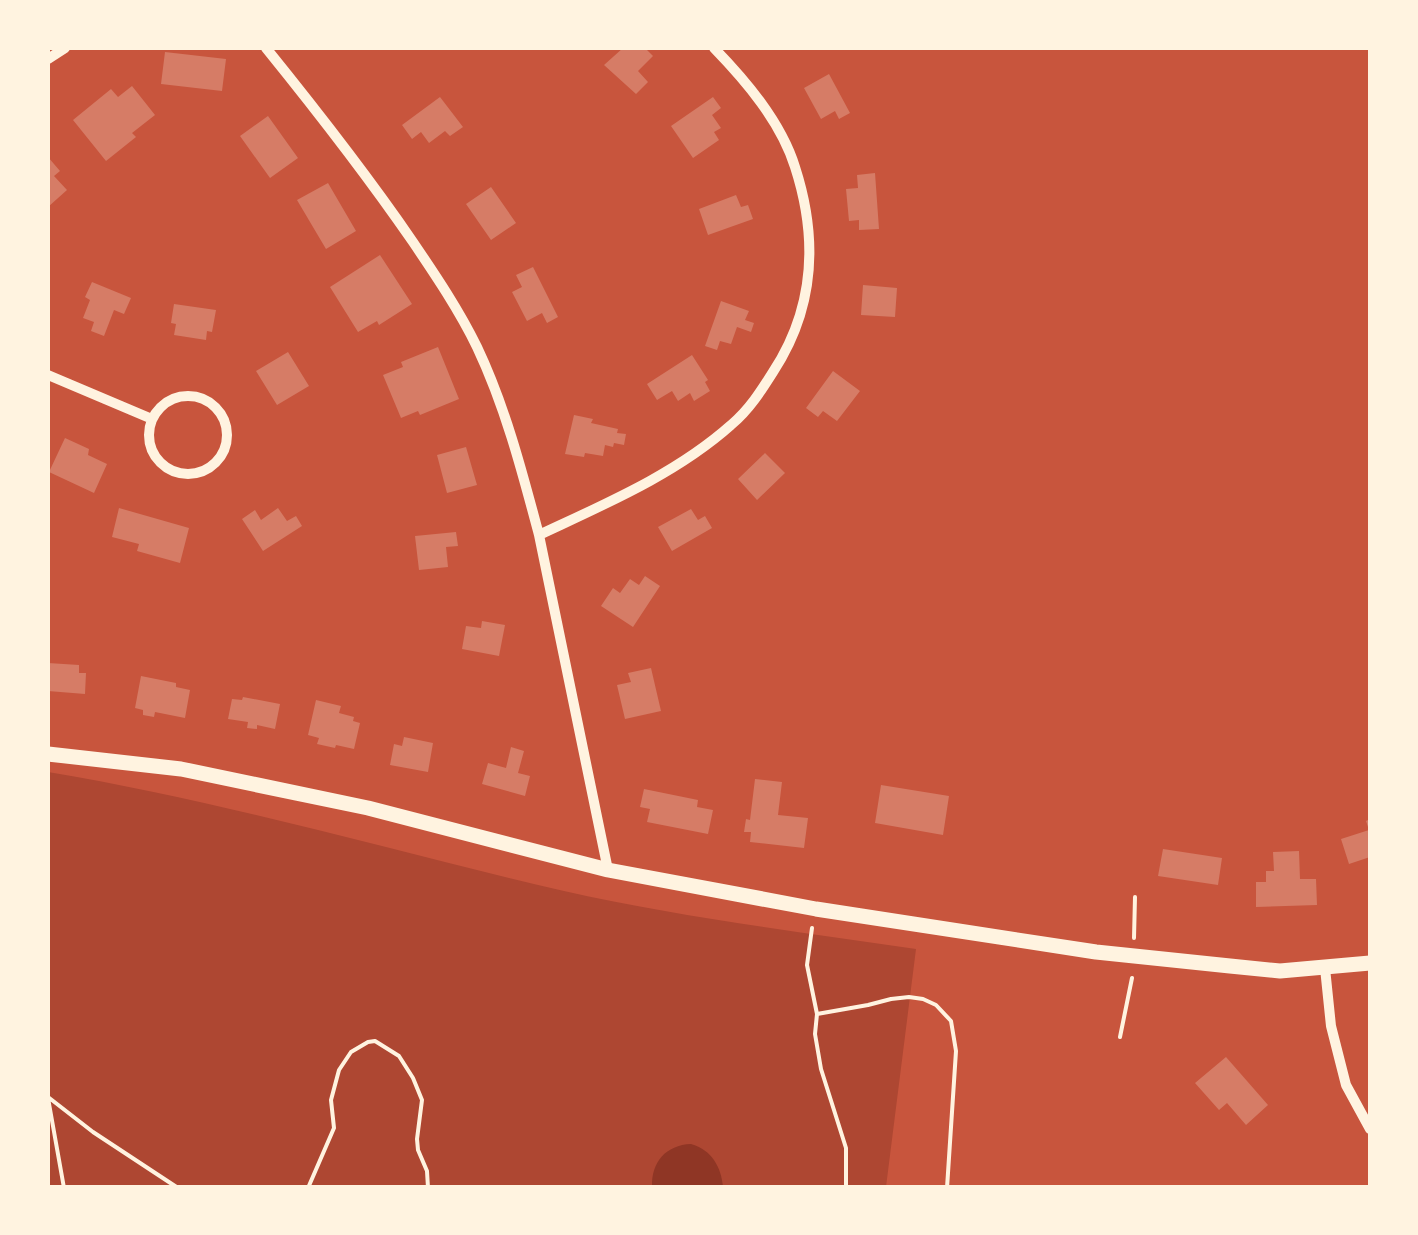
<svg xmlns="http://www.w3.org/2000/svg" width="1418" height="1235" font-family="'Open Sans',sans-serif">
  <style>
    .green { fill: #ae4732 }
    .water { fill: #8f3625 }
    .building { fill: #d67c66 }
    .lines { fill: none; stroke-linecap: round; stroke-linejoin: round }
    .path { stroke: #fff3e0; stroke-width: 4 }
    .minor { stroke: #fff3e0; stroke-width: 10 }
    .tertiary { stroke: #fff3e0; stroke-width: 15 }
  </style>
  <rect width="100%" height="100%" fill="#c8553d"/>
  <path class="green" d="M48 772C222 801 392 851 564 891 680 917 799 932 916 949L886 1187H48Z"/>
  <path class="water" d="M691 1144C712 1150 721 1167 723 1187H652C651 1162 666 1145 691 1144Z"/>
  <path class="building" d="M623 48H645L653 56 638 71 648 82 636 94 604 65Z
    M165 52 226 59 222 91 161 84Z
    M829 74 850 113 839 119 835 111 821 119 804 88Z
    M132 86 155 115 132 133 136 137 106 161 73 120 111 89 118 97Z
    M440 97 463 127 450 136 445 131 429 143 421 132 412 139 402 125Z
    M713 97 721 108 712 115 721 128 714 132 719 140 693 158 671 126Z
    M268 116 298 158 270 178 240 136Z
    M48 157 60 171 54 176 67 190 48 207Z
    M875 173 879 229 859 230V220L849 221 846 189 858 188 857 175Z
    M328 183 356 231 326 249 297 200Z
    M491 187 516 223 491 240 466 204Z
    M736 195 741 207 748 205 753 219 708 235 699 209Z
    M380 255 412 304 379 325 377 321 358 332 330 287Z
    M533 267 558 317 547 323 542 313 527 321 512 292 522 287 516 275Z
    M92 282 131 298 124 314 114 310 104 336 91 331 94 322 83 318 90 300 85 297Z
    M863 285 897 288 895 317 861 315Z
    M721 301 749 311 745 320 754 323 751 332 737 327 731 344 720 341 717 350 705 346Z
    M174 304 216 310 212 332 207 331 206 340 174 335 176 324 171 323Z
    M438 347 459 399 420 415 418 411 401 418 383 375 403 367 401 362Z
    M288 352 309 386 277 405 256 371Z
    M692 355 708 380 705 382 710 391 694 401 690 393 678 401 672 391 657 400 647 384Z
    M833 371 860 391 837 421 823 411 818 417 806 408Z
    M574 415 593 419 591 423 618 429 617 433 626 434 624 445 614 443 613 447 605 445 603 456 585 453 584 457 565 454Z
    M65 438 89 449 88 455 107 464 94 493 49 472Z
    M466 447 477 485 447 493 437 455Z
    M765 453 785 473 757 500 738 479Z
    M119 508 189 528 180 563 137 551 139 544 112 537Z
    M278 508 287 521 296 516 302 526 263 551 242 519 255 510 261 520Z
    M691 509 698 520 705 516 712 528 672 551 658 527Z
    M456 532 458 546 446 547 448 567 419 570 415 536Z
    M645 576 660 586 633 627 601 606 613 588 620 593 630 579 639 585Z
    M482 621 505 625 499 656 462 649 466 626 481 628Z
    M48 663 79 665V673H86L85 694 48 691Z
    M651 668 661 711 625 719 617 685 631 682 628 673Z
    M141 676 176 683V687L190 690 185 718 155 712 154 717 143 715V710L135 708Z
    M243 697 280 704 275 729 257 725V729L247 728 248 722 228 719 232 699 242 700Z
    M316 700 341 706 339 713 354 717 353 721 360 723 354 749 336 745 335 748 317 744 319 738 308 735Z
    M404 737 433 743 428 772 390 765 394 744 402 746Z
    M511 747 524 751 518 773 530 776 525 796 482 784 488 763 506 768Z
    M755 779 782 782 778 815 808 818 804 848 750 842 751 832H744L746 819 750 820Z
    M881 785 949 796 943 835 875 823Z
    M644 789 698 800 697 807 713 810 708 834 647 822 650 809 640 807Z
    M1370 819V857L1349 864 1341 839 1369 830 1366 821Z
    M1163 849 1222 858 1218 885 1158 876Z
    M1299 851 1300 879H1316L1317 905 1256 907V882H1266V871H1274L1273 852Z
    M1226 1057 1268 1105 1246 1125 1227 1103 1219 1110 1195 1083Z"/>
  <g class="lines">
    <path class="path" d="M812 928 807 965 817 1014 815 1034 821 1069 846 1148V1188
      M1134 938 1135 897
      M817 1014 868 1005 891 999 909 997 923 999 936 1005 951 1021 956 1051 947 1188
      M1120 1037 1132 978
      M48 1097 93 1132 178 1188
      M48 1098 64 1188
      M308 1188 334 1128 331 1100 339 1070 351 1052 368 1042 375 1041 399 1056 413 1078 422 1100 417 1139 418 1150 427 1171 428 1188"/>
    <path class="minor" d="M266 48C317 111 367 175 413 242 436 276 459 310 477 347 505 406 522 471 539 535L608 870
      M48 59 65 48
      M48 375 152 419
      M149 435a39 39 0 1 1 78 0a39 39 0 1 1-78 0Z
      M539 535C605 504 676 474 731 425 749 410 761 391 773 372 815 308 818 238 795 167 781 122 746 81 714 48
      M1325 968 1331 1026 1346 1085 1370 1129"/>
    <path class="tertiary" d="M48 754 181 769 368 808 608 870 816 909 1096 952 1230 966 1280 971 1370 963"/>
  </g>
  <rect width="1418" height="1235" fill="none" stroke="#fff3e0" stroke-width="100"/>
</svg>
